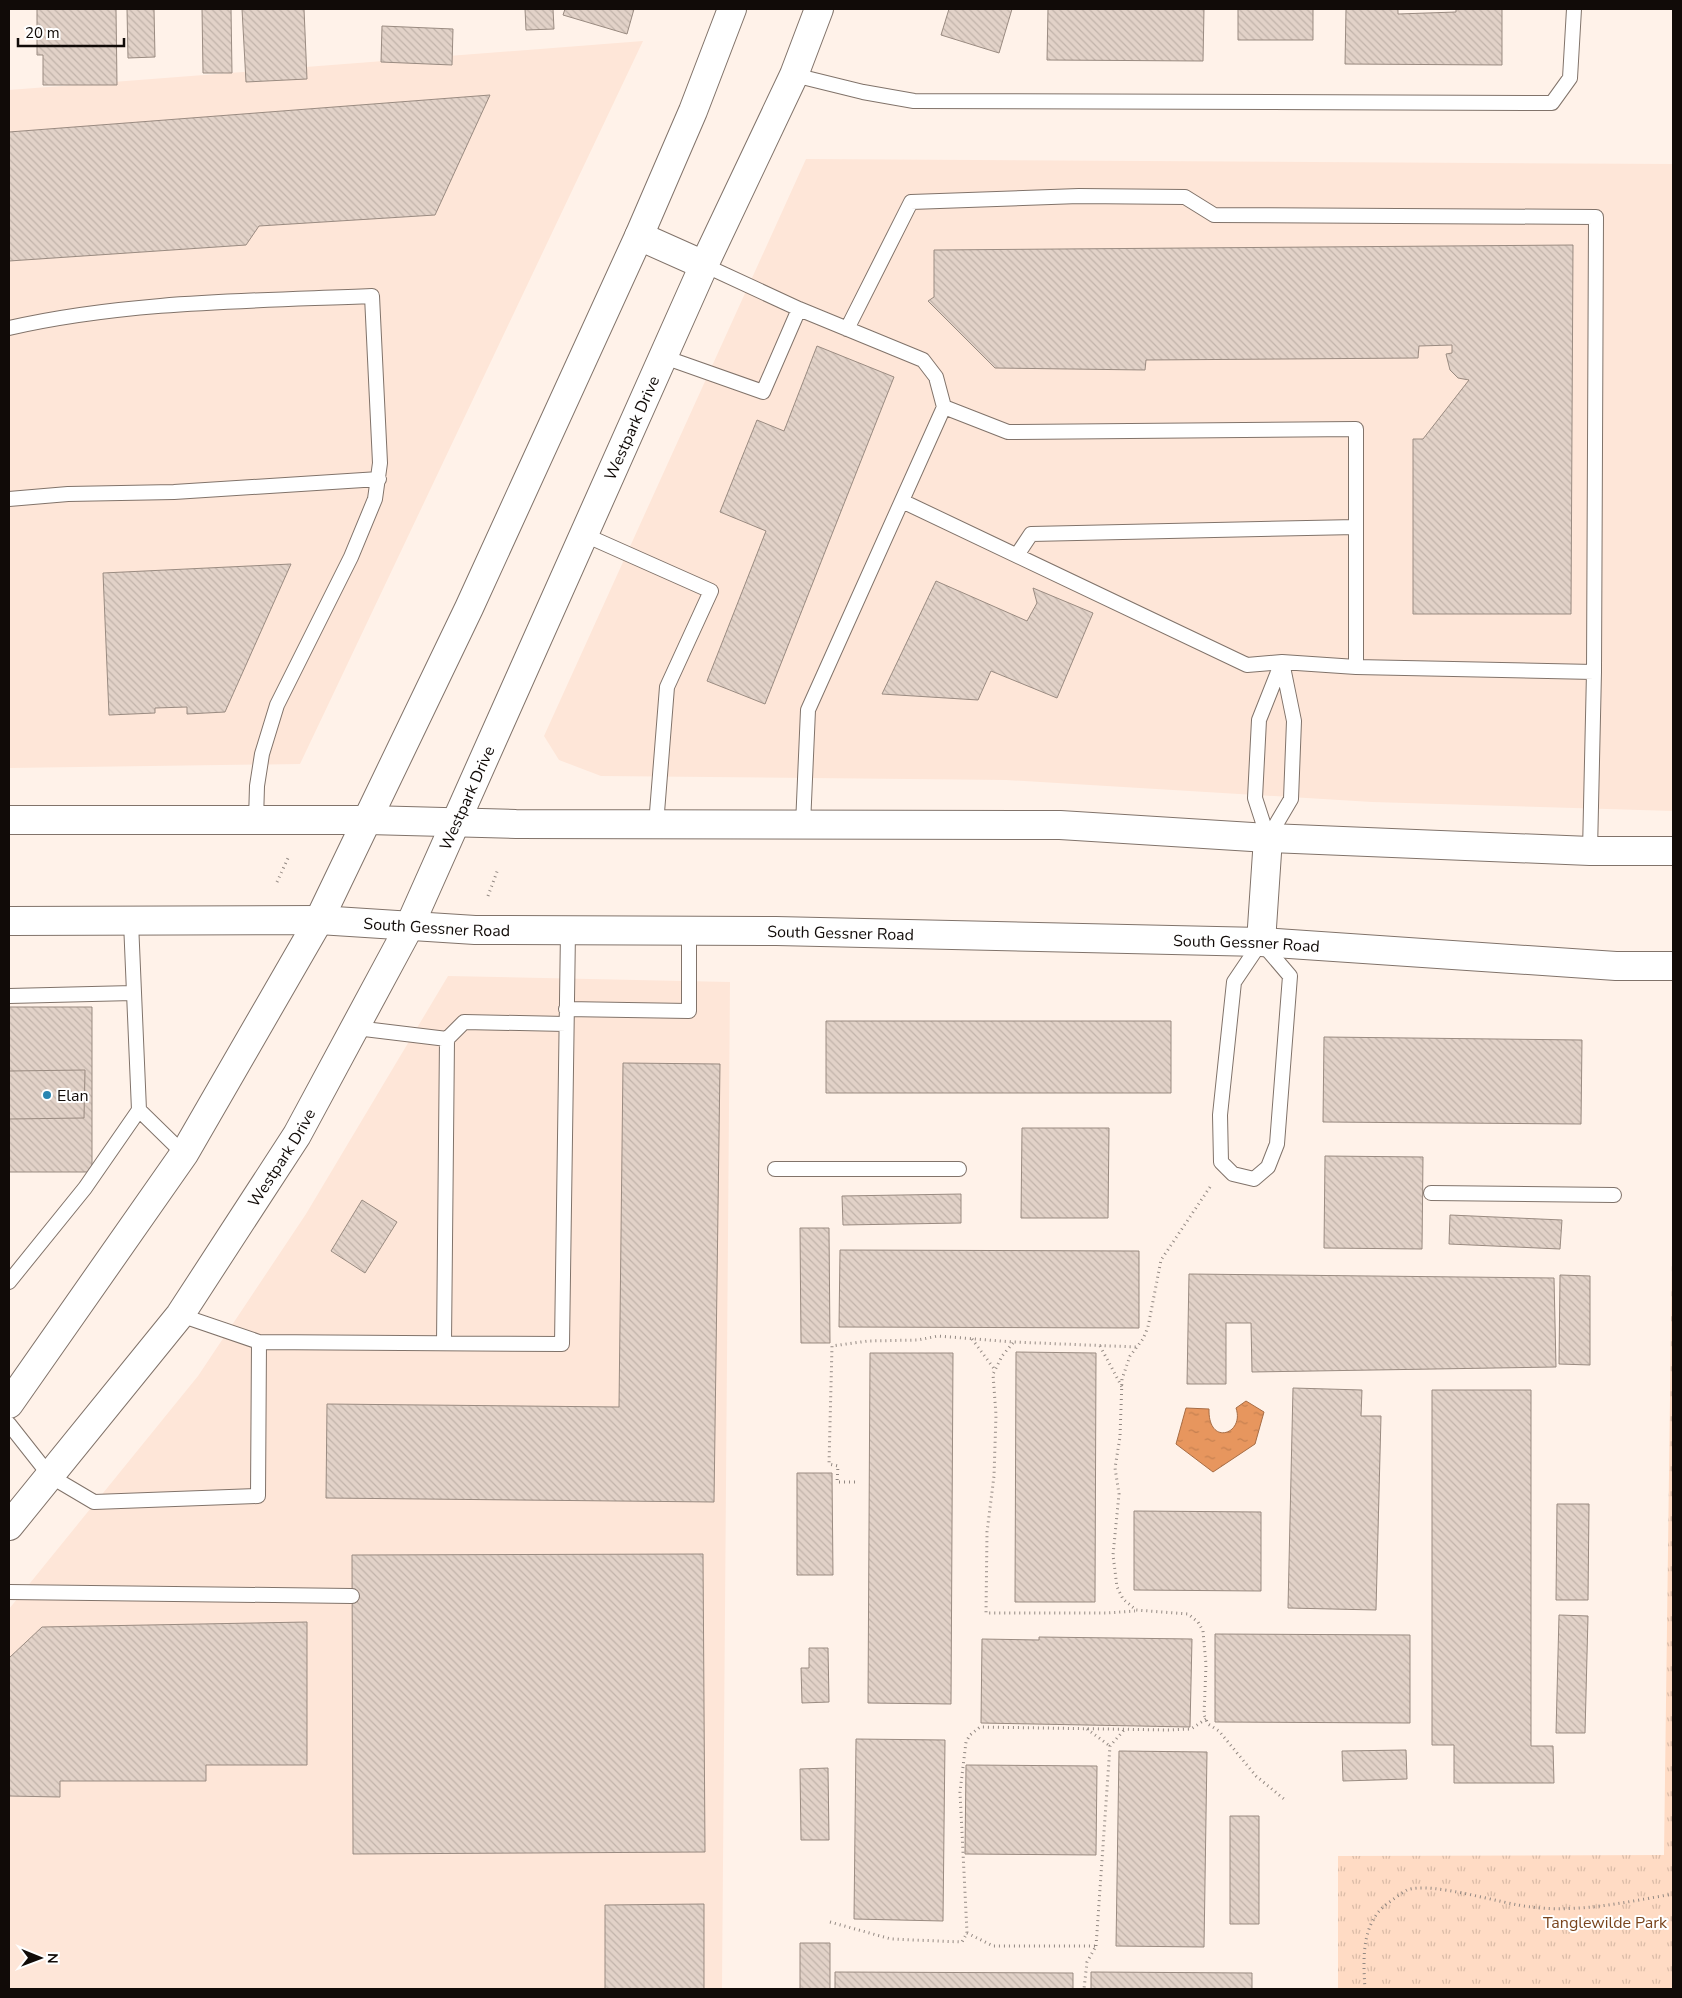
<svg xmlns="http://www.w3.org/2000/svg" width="1682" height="1998" font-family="'Nunito Sans',sans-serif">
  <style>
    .built { fill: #fee6d8 }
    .park { fill: url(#park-tufts) }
    .water { fill: url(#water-ripples); stroke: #a76c44 }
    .building { fill: url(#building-back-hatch); stroke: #9a8b81 }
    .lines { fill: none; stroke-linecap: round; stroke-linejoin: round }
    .service-casing { stroke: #81736a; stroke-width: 16 }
    .secondary-casing { stroke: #81736a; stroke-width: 30 }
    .path { stroke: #928882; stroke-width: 3; stroke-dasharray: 1 4; stroke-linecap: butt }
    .service { stroke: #fff; stroke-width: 14 }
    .secondary { stroke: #fff; stroke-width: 28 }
    .poi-dot { fill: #2885b1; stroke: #fff; stroke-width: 2 }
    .labels { text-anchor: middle; stroke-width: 4; stroke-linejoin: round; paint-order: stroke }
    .street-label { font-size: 16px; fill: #110b08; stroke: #fff }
    .poi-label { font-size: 16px; fill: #110b08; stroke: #fff; text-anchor: start }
    .park-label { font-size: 16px; fill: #79441c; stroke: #fff }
  </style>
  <defs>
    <pattern id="park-tufts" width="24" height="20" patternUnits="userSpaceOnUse" patternTransform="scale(1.25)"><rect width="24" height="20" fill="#ffdbc4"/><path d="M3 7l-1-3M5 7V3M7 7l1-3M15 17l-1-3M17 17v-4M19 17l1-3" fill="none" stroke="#dabba7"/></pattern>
    <pattern id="water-ripples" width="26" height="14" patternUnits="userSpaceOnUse" patternTransform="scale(1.25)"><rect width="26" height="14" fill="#e7965e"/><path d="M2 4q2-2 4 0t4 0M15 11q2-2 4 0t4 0" fill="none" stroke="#c58050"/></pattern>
    <pattern id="building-back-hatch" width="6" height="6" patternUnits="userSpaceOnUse" patternTransform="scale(1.25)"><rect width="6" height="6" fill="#e2d2c8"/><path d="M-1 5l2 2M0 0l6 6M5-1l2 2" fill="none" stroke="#c1b3aa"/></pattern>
  </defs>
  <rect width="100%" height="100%" fill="#fff2e9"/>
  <path class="built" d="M643 41 300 764 9 768V90Z
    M806 159 1673 164V811L1372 802 1006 780 601 776 559 760 544 736Z
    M448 976 730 982 722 1989H9V1609L198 1376 306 1214Z"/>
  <path class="park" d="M1673 1169V1989H1338V1856L1664 1855Z"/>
  <path class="water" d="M1246 1401 1264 1412 1255 1444 1213 1472 1176 1444 1186 1408 1209 1409C1208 1447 1245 1434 1236 1408Z"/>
  <path class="building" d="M37 9H116L117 85H43V55H37Z
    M127 9H154L155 57 128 58Z
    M202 9H231L232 73H203Z
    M242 9H304L307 79 246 82Z
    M525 9H553L554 29 526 30Z
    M565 9H634L627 34 563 15Z
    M949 9H1012L999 53 941 35Z
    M1048 9H1204L1203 61 1047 60Z
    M1238 9H1313V40H1238Z
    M1346 9H1398V14L1456 12V9H1502V65L1345 64Z
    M382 26 453 29 452 65 381 62Z
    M490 95 435 215 259 226 246 245 9 261V132Z
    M1573 245 1571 614H1413V439H1423L1469 380 1458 378 1450 370 1446 354 1452 353V345L1419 346 1418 358 1146 360 1145 370 995 368 928 301 934 297V250Z
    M817 346 894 377 765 704 707 681 766 531 720 512 757 420 784 431Z
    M291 564 225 712 187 714V707L155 708V713L109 715 103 573Z
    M936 581 1027 621 1037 603 1033 588 1093 613 1057 698 991 671 978 700 882 694Z
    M9 1007H92V1172H9Z
    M826 1021H1171V1093H826Z
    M1324 1037 1582 1040 1581 1124 1323 1122Z
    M623 1063 720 1064 714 1502 326 1498 327 1404 619 1407Z
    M85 1070 84 1118 9 1119V1071Z
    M1022 1128H1109L1108 1218H1021Z
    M1325 1156 1423 1157 1422 1249 1324 1248Z
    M961 1194V1223L843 1225 842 1196Z
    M362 1200 397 1222 365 1273 331 1251Z
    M1450 1215 1562 1220 1560 1249 1449 1244Z
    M800 1228H829L830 1343H801Z
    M840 1250 1139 1251V1328L839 1327Z
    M1189 1274 1554 1278 1556 1367 1252 1372 1251 1323H1226V1384H1187Z
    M1560 1275 1590 1276V1365L1559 1364Z
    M1016 1352 1096 1353 1095 1602H1015Z
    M870 1353H953L951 1704 868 1703Z
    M1293 1388 1362 1390 1361 1416H1381L1376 1610 1288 1608Z
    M1432 1390H1531V1746H1553L1554 1783H1454V1745H1432Z
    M797 1473H832L833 1575H797Z
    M1557 1504H1589L1588 1600H1556Z
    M1134 1511 1261 1512V1591L1134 1590Z
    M703 1554 705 1852 353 1854 352 1555Z
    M1559 1615 1588 1616 1585 1733H1556Z
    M307 1622V1765H206V1781H60V1797L9 1796V1658L42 1627Z
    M1215 1634 1410 1635V1723L1215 1722Z
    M1039 1637 1192 1639 1190 1727 981 1723 982 1639 1039 1640Z
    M809 1648H828L829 1702 802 1703 801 1668H809Z
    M856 1739 945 1740 943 1921 854 1919Z
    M1406 1750 1407 1779 1343 1781 1342 1751Z
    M1119 1751 1207 1752 1204 1947 1116 1946Z
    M966 1765 1097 1766 1096 1855 965 1854Z
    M828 1768 829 1840H801L800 1769Z
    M1230 1816H1259V1924H1230Z
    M704 1904V1989H605V1905Z
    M800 1943H830V1989H800Z
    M835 1972 1073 1973V1989H835Z
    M1091 1972 1252 1973V1989H1091Z"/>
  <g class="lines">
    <g class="service-casing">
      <path id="service" d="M794 75 863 92 914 101 1552 103 1570 78 1574 9
        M704 265 799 309 923 360 936 377 944 407 808 710 803 825
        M9 328C127 301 251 301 372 296L380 463 375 499 351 557 277 705 262 754 257 786 256 820
        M847 329 911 202 1079 196 1185 197 1214 215 1596 217 1594 672 1590 851
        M664 357 763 392 799 309
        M944 407 1008 432 1356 429V667
        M9 499 68 494 174 492 379 479
        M902 501 1247 665 1282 662 1356 667 1594 672
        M585 535 711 591 667 687 656 825
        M1017 555 1031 534 1356 527
        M1268 838 1291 799 1294 721 1282 662
        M1268 838 1255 798 1259 720 1282 662
        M131 922 139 1110 184 1154
        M1261 942 1290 976 1277 1144 1268 1167 1254 1179 1233 1174 1221 1162 1220 1115 1234 982Z
        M9 996 133 993
        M566 1009 689 1011V931
        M356 1028 447 1039 464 1022 566 1024
        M775 1169H959
        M1431 1193 1614 1195
        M9 1282 85 1188 139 1110
        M180 1315 259 1342 562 1344 568 931
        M444 1343 447 1039
        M9 1424 50 1476 94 1502 258 1496 259 1342
        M9 1592 352 1596"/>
    </g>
    <g class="secondary-casing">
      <g id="secondary">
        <path d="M639 236 704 265"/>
        <path d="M9 820H368L516 824 1060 825 1268 838 1590 851H1673"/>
        <path id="s1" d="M9 921 319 920 475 930 776 931 1261 942 1616 966H1673"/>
        <path d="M1261 942 1268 838"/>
        <path d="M9 1404 184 1154 319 920 469 608 639 236 693 111 732 9"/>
        <path id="s2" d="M9 1526 180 1315 297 1135 409 927 704 265 794 75 819 9"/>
      </g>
    </g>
    <path class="path" d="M277 882 289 856
      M488 896 498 869
      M1210 1187 1161 1260 1148 1327 1143 1339 1130 1356 1122 1379 1120 1437 1115 1468 1119 1494 1113 1555 1117 1587 1123 1599 1136 1610 1188 1614 1198 1622 1203 1631 1206 1665 1204 1715 1208 1724 1219 1731 1256 1776 1284 1799
      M972 1339 995 1370
      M1013 1343 1002 1356 993 1374 996 1415 994 1476 987 1532 986 1613H1107L1135 1611
      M1100 1346 1122 1387
      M855 1482H837L838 1466 829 1464 832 1346 868 1341 918 1340 938 1336 1013 1342 1137 1347
      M1087 1729 1110 1746
      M830 1922 891 1939 962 1942 967 1933 960 1792 966 1742 970 1735 980 1727 1169 1730 1191 1729 1206 1719
      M967 1933 993 1946H1096L1087 1962 1084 1989
      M1096 1946 1110 1746 1125 1729
      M1365 1989C1363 1957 1361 1920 1391 1901 1396 1897 1402 1893 1407 1890 1431 1881 1502 1904 1531 1907 1579 1913 1626 1902 1673 1894"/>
    <use href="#service" class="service"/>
    <use href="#secondary" class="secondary"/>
  </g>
  <circle class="poi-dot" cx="47" cy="1095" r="5"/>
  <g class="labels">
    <g class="street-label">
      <text dy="6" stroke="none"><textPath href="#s2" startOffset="1269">Westpark Drive</textPath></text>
      <text dy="6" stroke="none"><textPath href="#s2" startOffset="864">Westpark Drive</textPath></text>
      <text dy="6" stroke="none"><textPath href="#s1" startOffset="428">South Gessner Road</textPath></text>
      <text dy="6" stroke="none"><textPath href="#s1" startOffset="832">South Gessner Road</textPath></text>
      <text dy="6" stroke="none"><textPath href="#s1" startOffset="1238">South Gessner Road</textPath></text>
      <text dy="6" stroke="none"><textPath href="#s2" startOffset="459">Westpark Drive</textPath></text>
    </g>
    <g class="poi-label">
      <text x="57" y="1101">Elan</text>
    </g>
    <g class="park-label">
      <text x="1605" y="1928">Tanglewilde Park</text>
    </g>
  </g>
  <rect width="1682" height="1998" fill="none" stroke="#110b08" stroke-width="20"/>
  <g transform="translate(40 1958) rotate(91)" stroke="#ffffff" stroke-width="4" paint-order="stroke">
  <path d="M0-4L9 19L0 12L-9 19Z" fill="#110b08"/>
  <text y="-8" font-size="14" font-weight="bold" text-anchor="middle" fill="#110b08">N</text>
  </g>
  <path d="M18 38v8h106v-8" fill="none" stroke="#110b08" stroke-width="2.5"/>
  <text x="25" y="38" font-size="15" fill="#110b08" stroke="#ffffff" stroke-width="4" paint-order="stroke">20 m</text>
</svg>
